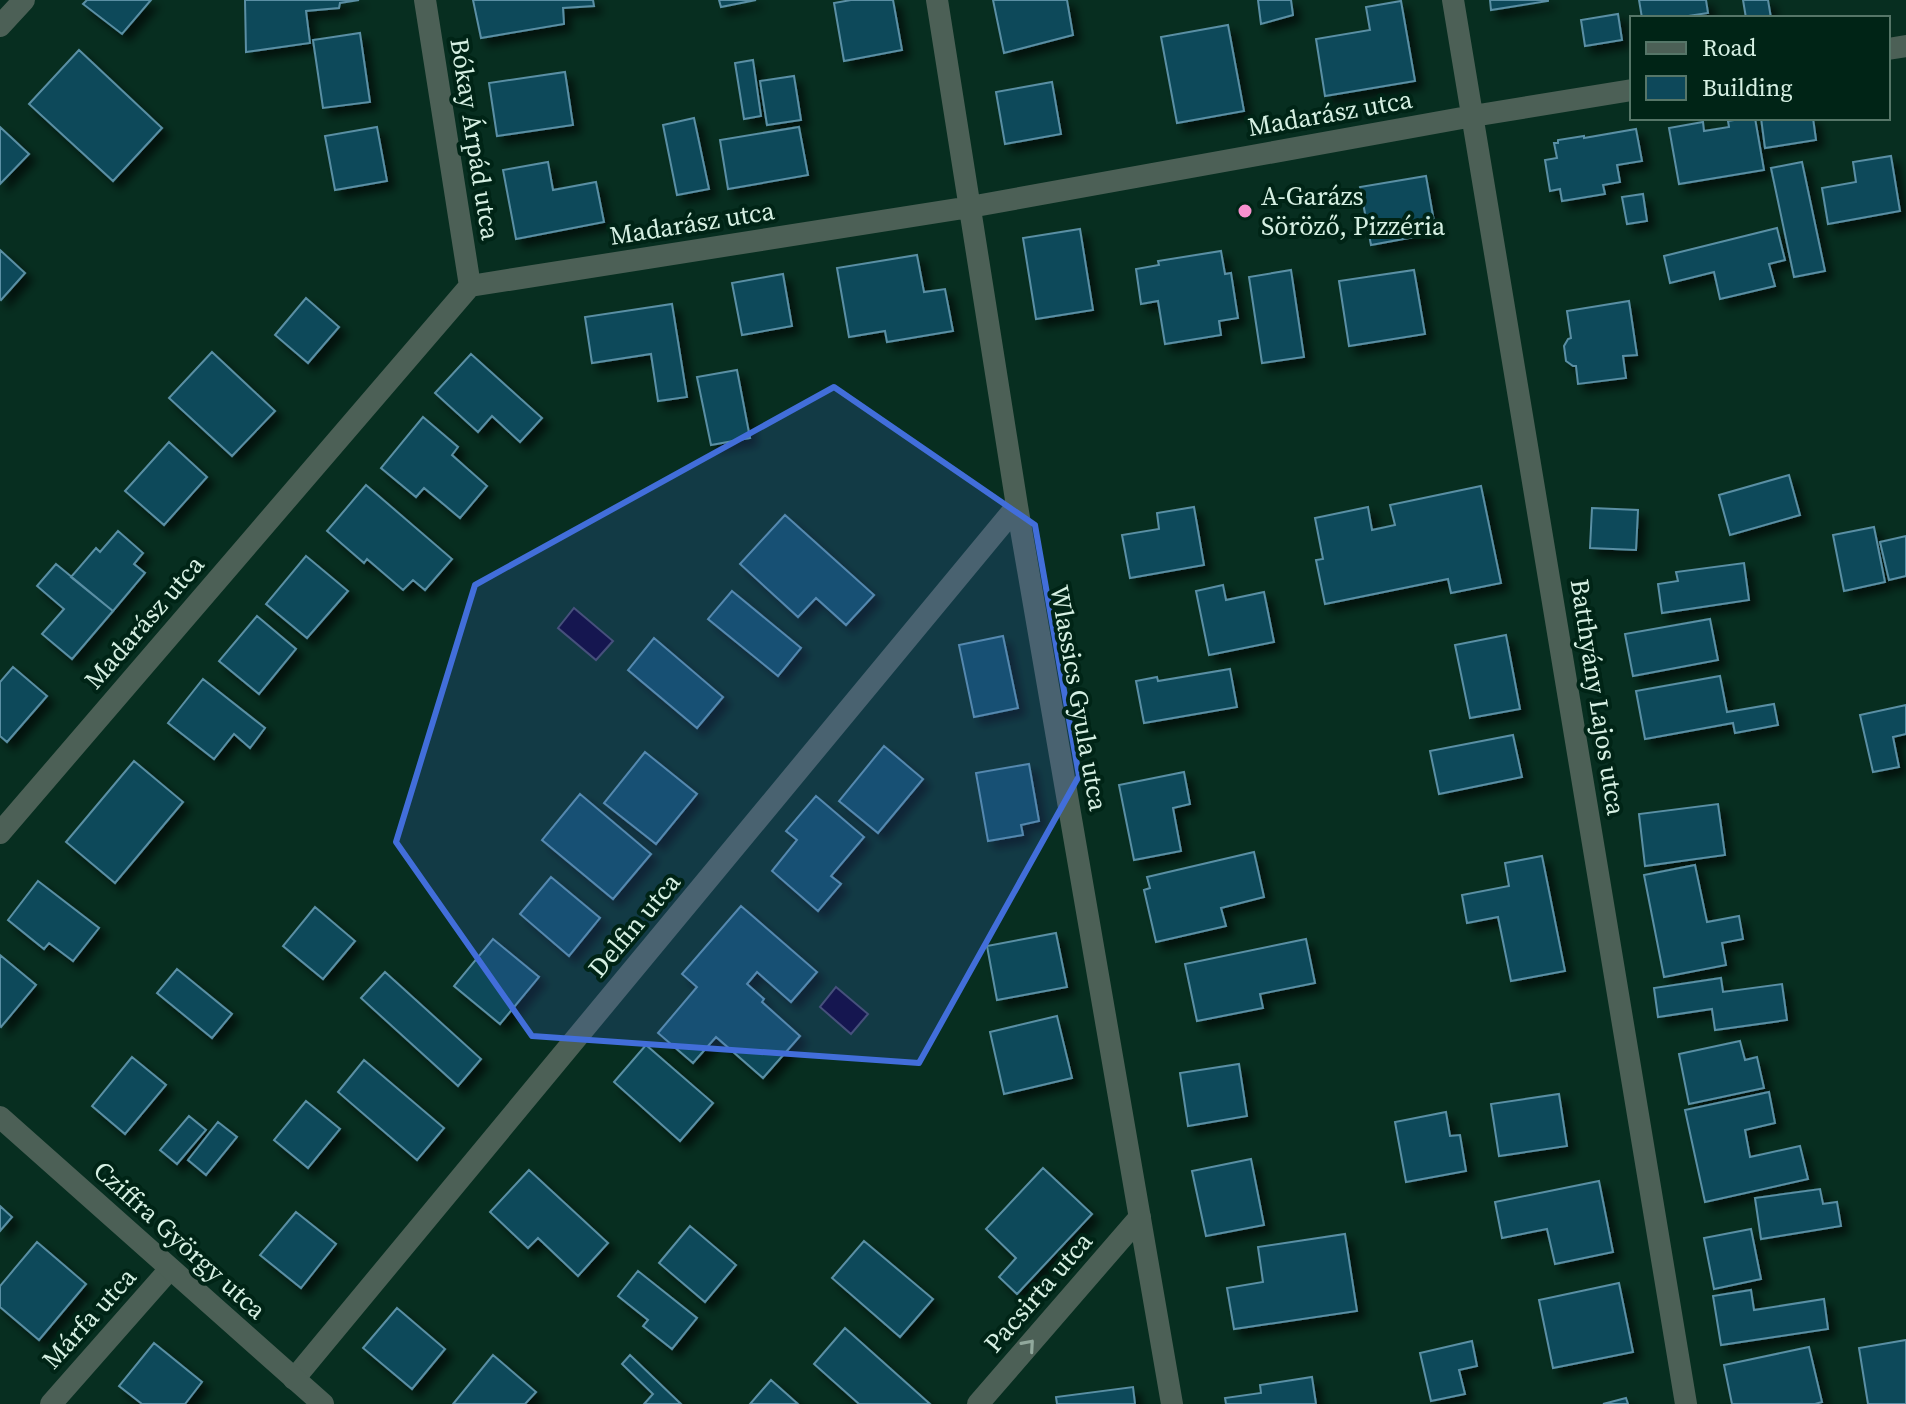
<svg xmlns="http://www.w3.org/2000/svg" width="1906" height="1404" font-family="'Source Serif 4',serif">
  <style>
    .water { fill: #0b012d; stroke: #484964; stroke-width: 2 }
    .building { fill: #0d485a; stroke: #5a8fa4; stroke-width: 2; filter: url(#shadow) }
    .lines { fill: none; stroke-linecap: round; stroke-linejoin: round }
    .minor { stroke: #4c6056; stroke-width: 22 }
    .tertiary { stroke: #4c6056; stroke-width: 22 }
    .oneway { stroke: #91a89c }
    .marked { fill: #426eda; fill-opacity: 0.2; stroke: #426eda; stroke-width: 6; stroke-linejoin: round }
    .poi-dot { fill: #f790ce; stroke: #002416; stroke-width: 3 }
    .labels { text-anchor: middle; stroke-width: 8; stroke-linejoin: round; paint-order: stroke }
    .street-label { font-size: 26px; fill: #d6f0e3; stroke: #002416 }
    .poi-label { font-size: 26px; fill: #d6f0e3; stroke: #002416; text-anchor: start }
  </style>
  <defs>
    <filter id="shadow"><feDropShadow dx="7" dy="7" stdDeviation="4" flood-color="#0009"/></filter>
  </defs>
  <rect width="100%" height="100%" fill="#072e20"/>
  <path class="water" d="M574 608 613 641 596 660 558 628Z
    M836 987 868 1014 851 1034 820 1007Z"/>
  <path class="building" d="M87 0H151L122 34 83 4Z
    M245 0H359L340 3 339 8 306 11 310 43 246 52Z
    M473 0H593L594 6 563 8 564 24 481 38Z
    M719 0H756L721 7Z
    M851 0H893L902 50 844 61 834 3Z
    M993 0H1067L1073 35 1004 53Z
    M1258 0H1291L1293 15 1261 24Z
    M1490 0H1548V1L1491 10Z
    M1639 0H1706L1708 13 1675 18H1642Z
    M1743 0H1768L1771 18H1746Z
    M1401 1 1415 81 1325 96 1316 39 1370 30 1366 7Z
    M1618 14 1622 40 1585 46 1581 20Z
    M1228 25 1244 111 1177 123 1161 37Z
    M360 33 370 102 323 108 313 40Z
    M79 50 162 128 113 181 29 104Z
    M753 60 761 116 744 119 735 63Z
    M565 72 573 125 497 136 489 83Z
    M794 76 801 120 767 125 760 81Z
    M1052 82 1061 134 1005 144 996 92Z
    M694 118 709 189 677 195 663 125Z
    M1747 118H1755L1764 170 1679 184 1669 128 1703 122 1704 131 1729 127 1728 121Z
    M1761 118H1813L1816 140 1765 148Z
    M0 127 29 154 0 184Z
    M377 127 387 181 335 190 325 136Z
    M799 127 808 175 728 189 720 140Z
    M1636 129 1642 161 1617 165 1620 182 1603 185 1605 194 1562 201 1560 189 1550 191 1545 160 1557 158 1554 143H1558V140L1584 136V138Z
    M1891 156 1900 211 1828 224 1822 188 1856 182 1853 162Z
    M548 162 553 190 596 182 604 222 516 239 503 170Z
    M1802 162 1825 271 1794 277 1771 168Z
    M1426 176 1436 233 1371 245 1360 187Z
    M1643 194 1647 221 1627 224 1622 197Z
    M1777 228 1785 260 1769 264 1775 286 1720 299 1714 272 1670 283 1664 256Z
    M1080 229 1093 310 1036 319 1023 238Z
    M0 250 25 273 1 300 0 299Z
    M1221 251 1225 274 1231 273 1238 318 1219 321 1221 335 1165 344 1158 301 1141 304 1136 269 1159 265 1158 261Z
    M917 255 924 292 945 289 953 331 887 342 885 331 849 337 837 268Z
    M1291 270 1304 357 1262 363 1249 277Z
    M1414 270 1425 334 1349 346 1339 281Z
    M783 274 792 326 742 335 732 283Z
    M306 298 339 327 308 363 275 335Z
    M1629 301 1637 355 1623 356 1626 378 1578 384 1576 366H1573L1566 361 1564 346 1568 339 1571 338 1567 311Z
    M672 304 687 397 658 401 651 354 592 363 585 317Z
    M212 352 275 411 232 456 169 398Z
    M471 354 542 418 520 442 492 416 478 432 435 393Z
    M737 370 750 438 711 445 697 377Z
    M423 417 458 447 452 455 487 486 460 518 424 488 416 497 381 468Z
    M169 442 207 477 164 525 125 491Z
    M1789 475 1800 515 1730 535 1719 495Z
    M366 485 452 559 425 590 413 580 403 590 367 559 364 563 327 531Z
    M1481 486 1501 583 1451 593 1448 579 1325 604 1316 560 1323 559 1315 518 1368 507 1372 530 1395 525 1390 505Z
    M1194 507 1204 565 1130 578 1122 535 1159 529 1157 513Z
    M1592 508 1638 510 1636 550 1590 548Z
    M785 515 874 595 846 625 816 598 798 617 740 564Z
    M1874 527 1885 582 1844 591 1833 535Z
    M118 531 143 553 134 564 145 573 113 611 71 577 96 548 100 552Z
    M1906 536V576L1889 580 1880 542Z
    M306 556 348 591 307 638 266 604Z
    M1744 563 1749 600 1662 613 1658 584 1678 581 1676 572Z
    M56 564 113 611 72 659 42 634 64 609 37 586Z
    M1223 585 1226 600 1264 592 1274 642 1209 655 1196 591Z
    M732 591 801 648 778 676 708 619Z
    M257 616 296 649 259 694 219 661Z
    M1710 619 1718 660 1633 676 1625 634Z
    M1506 635 1520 709 1470 718 1455 645Z
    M1003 636 1018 708 974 717 959 645Z
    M654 638 723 697 697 728 628 670Z
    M13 667 47 696 7 742 0 736V682Z
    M1230 669 1237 707 1144 723 1136 681 1157 677 1158 681Z
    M1720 676 1727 712 1774 704 1778 725 1735 733 1733 723 1645 739 1636 691Z
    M203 679 265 728 250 748 234 734 214 759 168 723Z
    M1906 705V734L1893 737 1899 767 1873 772 1860 715Z
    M1513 735 1522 777 1439 794 1430 751Z
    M884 746 923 779 878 833 839 801Z
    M645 752 697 794 656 844 604 803Z
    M134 761 183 802 115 883 66 842Z
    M1029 764 1039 821 1021 825 1023 835 988 841 976 773Z
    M1184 772 1190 804 1173 808 1181 851 1134 860 1119 785Z
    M580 794 651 854 613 899 542 840Z
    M816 796 864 837 831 876 841 884 818 911 772 871 797 840 786 831Z
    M1718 804 1725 855 1645 866 1639 814Z
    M1254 852 1264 897 1221 908 1226 926 1156 942 1144 890 1150 888 1147 877Z
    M1542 856 1565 971 1511 981 1498 917 1467 923 1462 895 1509 886 1505 863Z
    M1695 865 1707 922 1739 916 1743 939 1722 943 1726 965 1664 977 1644 875Z
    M551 877 600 918 569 956 520 914Z
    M38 881 99 928 73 961 49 943 44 949 8 920Z
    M741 906 817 972 791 1002 757 972 747 984 764 999 762 1002 800 1036 763 1078 716 1037 693 1063 658 1033 697 987 682 974Z
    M315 907 355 941 323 979 283 946Z
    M1056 933 1067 987 997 1000 987 946Z
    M493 939 539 977 500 1024 454 986Z
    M1306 939 1315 983 1260 994 1263 1008 1197 1021 1185 964Z
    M0 955 36 985 1 1027 0 1026Z
    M177 969 232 1014 212 1038 157 993Z
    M385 972 481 1059 458 1086 361 998Z
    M1721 978 1723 992 1782 984 1787 1020 1715 1030 1712 1009 1658 1017 1654 988Z
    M1057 1016 1072 1078 1004 1094 990 1032Z
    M1740 1041 1745 1060 1757 1057 1764 1088 1689 1104 1679 1054Z
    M646 1045 713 1103 680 1141 614 1082Z
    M132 1057 166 1085 125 1134 92 1106Z
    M364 1060 444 1128 417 1160 338 1092Z
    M1239 1064 1247 1116 1188 1126 1180 1073Z
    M1769 1092 1775 1123 1745 1130 1750 1157 1800 1146 1808 1179 1705 1202 1685 1110Z
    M1559 1094 1567 1146 1499 1156 1491 1104Z
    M306 1101 340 1129 308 1168 274 1140Z
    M1446 1112 1450 1136 1460 1135 1466 1171 1406 1182 1395 1122Z
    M189 1116 206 1130 177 1164 160 1150Z
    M218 1122 237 1137 206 1175 188 1160Z
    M1251 1159 1264 1225 1206 1236 1192 1171Z
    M1043 1168 1092 1214 1017 1294 999 1277 1016 1258 986 1229Z
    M529 1170 608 1243 578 1276 538 1238 528 1248 490 1212Z
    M1599 1181 1613 1252 1555 1264 1547 1229 1502 1238 1495 1202Z
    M1820 1189 1823 1204 1837 1202 1841 1226 1761 1239 1755 1198Z
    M0 1206 12 1217 0 1231Z
    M296 1212 336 1244 301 1288 260 1255Z
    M690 1226 736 1265 705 1302 659 1263Z
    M1751 1229 1761 1279 1714 1289 1704 1238Z
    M1345 1234 1357 1311 1234 1329 1227 1288 1263 1282 1258 1247Z
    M864 1241 933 1299 900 1337 832 1278Z
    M37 1242 86 1284 39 1340 0 1307V1286Z
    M638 1271 697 1318 672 1349 643 1326 648 1320 618 1296Z
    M1619 1283 1633 1352 1553 1368 1539 1300Z
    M1751 1290 1754 1310 1824 1299 1828 1329 1721 1345 1713 1296Z
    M397 1308 445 1349 412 1389 363 1348Z
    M845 1328 930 1404H859L814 1364Z
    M1906 1340V1404H1868L1859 1348Z
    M1472 1341 1477 1366 1459 1370 1465 1394 1431 1401 1420 1353Z
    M154 1343 202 1382 185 1404H142L119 1386Z
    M1809 1347 1822 1402 1815 1404H1732L1724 1365Z
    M493 1355 536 1392 525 1404H453Z
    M630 1355 681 1404H644L653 1394 622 1364Z
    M1312 1377 1316 1404H1226L1225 1398 1261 1393 1260 1385Z
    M771 1380 798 1404H750Z
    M1133 1387 1135 1404H1057L1056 1397Z
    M1626 1398 1628 1404H1603Z"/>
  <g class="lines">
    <path class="minor" d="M425 0 470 286
      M937 0 1017 506 1172 1404
      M1453 0 1686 1404
      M0 26 24 0
      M1888 49 1906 46
      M0 833 470 286 970 207 1473 116 1632 90
      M294 1379 1017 506
      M51 1404 170 1269
      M978 1404 1140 1217"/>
    <path class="tertiary" d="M0 1117 323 1404"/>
  </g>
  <defs><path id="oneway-chevron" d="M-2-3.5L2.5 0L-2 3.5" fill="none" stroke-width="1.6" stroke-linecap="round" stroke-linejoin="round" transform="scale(2)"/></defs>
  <use class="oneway" href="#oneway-chevron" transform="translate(1029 1345) rotate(-49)"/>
  <path class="marked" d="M834 387 1035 525 1079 776 919 1063 532 1036 396 842 475 585Z"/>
  <circle class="poi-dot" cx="1245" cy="211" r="8"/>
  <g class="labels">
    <g class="street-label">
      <text transform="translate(1330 113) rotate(-10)" y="9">Madarász utca</text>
      <text transform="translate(475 139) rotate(81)" y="9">Bókay Árpád utca</text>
      <text transform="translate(692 223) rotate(-9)" y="9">Madarász utca</text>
      <text transform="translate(144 622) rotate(-49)" y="9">Madarász utca</text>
      <text transform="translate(1598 697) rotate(81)" y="9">Batthyány Lajos utca</text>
      <text transform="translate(1079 698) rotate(80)" y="9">Wlassics Gyula utca</text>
      <text transform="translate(634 925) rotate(-50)" y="9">Delfin utca</text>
      <text transform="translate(180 1240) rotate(42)" y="9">Cziffra György utca</text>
      <text transform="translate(1038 1292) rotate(-49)" y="9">Pacsirta utca</text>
      <text transform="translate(89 1318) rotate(-48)" y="9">Márfa utca</text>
    </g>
    <g class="poi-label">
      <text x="1261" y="205">A-Garázs<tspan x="1261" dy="30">Söröző, Pizzéria</tspan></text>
    </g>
  </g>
  <rect x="1630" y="16" width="260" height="104" fill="#002416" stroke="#567668" stroke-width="2"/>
  <rect x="1646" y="42" width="40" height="12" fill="#4c6056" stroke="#567668" stroke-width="2"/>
  <text x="1702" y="56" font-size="24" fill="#d6f0e3">Road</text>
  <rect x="1646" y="76" width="40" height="24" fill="#0d485a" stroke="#567668" stroke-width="2"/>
  <text x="1702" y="96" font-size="24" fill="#d6f0e3">Building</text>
</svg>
